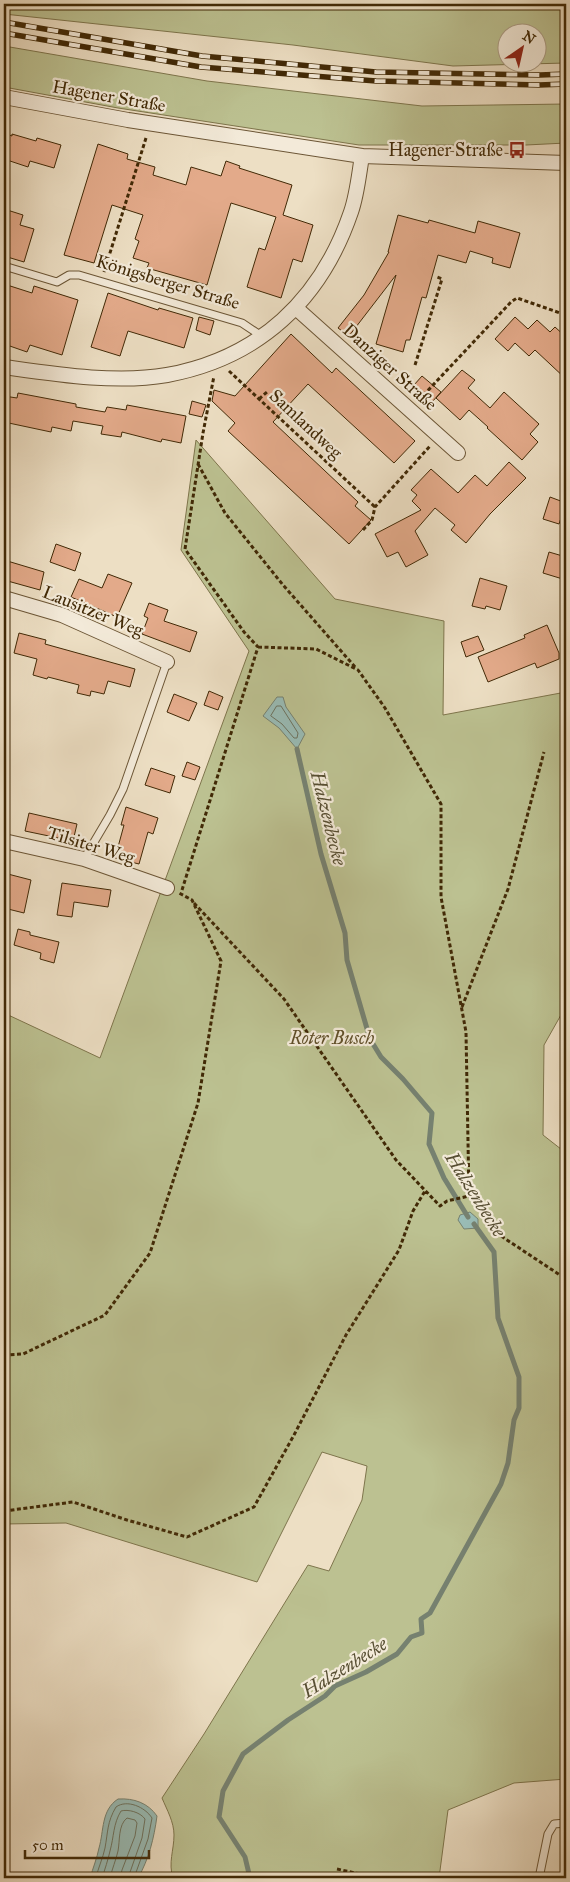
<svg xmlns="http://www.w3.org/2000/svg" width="570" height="1882" font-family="'IM FELL Great Primer',serif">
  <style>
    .green { fill: #bcc191; stroke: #7e754c; fill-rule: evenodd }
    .water { fill: #99bcb6; stroke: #768170 }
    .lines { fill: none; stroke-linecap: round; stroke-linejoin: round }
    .shore { stroke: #6d725e; stroke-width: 1 }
    .stream { stroke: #768170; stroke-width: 5 }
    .building { fill: #e3aa8a; stroke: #412906 }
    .lane-casing { stroke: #6c5636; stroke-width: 9 }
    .street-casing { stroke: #6c5636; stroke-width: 16 }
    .path { stroke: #412906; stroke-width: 3; stroke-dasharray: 4 2.5; stroke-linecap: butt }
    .lane { stroke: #f3ead9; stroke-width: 7 }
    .street { stroke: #f3ead9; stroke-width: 14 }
    .rail-casing { stroke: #412906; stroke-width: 5.5 }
    .rail { stroke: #f3ead9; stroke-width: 4; stroke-dasharray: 11; stroke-linecap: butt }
    .labels { text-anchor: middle; stroke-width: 4.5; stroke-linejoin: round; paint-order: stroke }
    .street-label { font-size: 18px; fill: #412906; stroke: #f3ead9 }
    .poi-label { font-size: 18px; fill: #412906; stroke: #f3ead9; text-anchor: end }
    .park-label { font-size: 18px; font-style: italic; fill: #604f29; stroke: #f3ead9 }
    .water-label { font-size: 19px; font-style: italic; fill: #574e32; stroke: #f3ead9 }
  </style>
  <rect width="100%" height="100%" fill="#eddfc4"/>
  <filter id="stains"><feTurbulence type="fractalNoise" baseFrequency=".004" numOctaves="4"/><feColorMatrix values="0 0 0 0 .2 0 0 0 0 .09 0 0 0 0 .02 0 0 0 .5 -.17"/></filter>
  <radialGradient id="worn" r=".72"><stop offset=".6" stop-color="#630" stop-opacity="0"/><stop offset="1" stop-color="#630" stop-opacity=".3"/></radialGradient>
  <path class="green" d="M4 4H566V63L453 66 293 45 4 14ZM508 32H538V62H508Z
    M4 46 207 81 422 106 566 104V143L526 145H359L118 108 4 87Z
    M196 440 335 599 444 621 443 715 566 692V1006L544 1045 543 1135 566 1153V1779L514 1783 448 1810 439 1878H173C168 1863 174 1850 174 1835 174 1822 167 1810 162 1798L204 1734 308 1565 329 1571 362 1500 367 1466 322 1452 257 1582 66 1523 4 1524V1013L100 1058 249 651 181 550Z"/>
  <path class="water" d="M277 697H283L286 707 305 734 297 749 279 728 263 716Z
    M470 1212 478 1219V1228L464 1229 458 1220 460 1215Z
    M118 1799C134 1798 148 1803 157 1816 154 1838 149 1859 138 1878H90C93 1868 97 1858 99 1848 104 1831 101 1810 118 1799Z
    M340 1873 358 1878H326L329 1875Z"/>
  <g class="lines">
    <path class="shore" d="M277 706H281L298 733 297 738H294L282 724 271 716Z
      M96 1878C98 1868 103 1858 105 1848 108 1832 107 1822 116 1807 127 1799 145 1807 152 1818L148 1839 134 1878
      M102 1878C105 1869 108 1860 110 1851 114 1837 113 1824 121 1811 128 1809 140 1812 145 1819L142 1838 128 1878
      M110 1878C112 1869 116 1860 118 1851 120 1841 118 1825 127 1818L135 1820 137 1823 135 1836 122 1870 120 1878"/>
    <path class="stream" d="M297 749 321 854 345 933 347 960 370 1039 381 1057 403 1079 432 1113 429 1144 444 1178 468 1217
      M250 1878 245 1857 219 1817 223 1791 243 1754 288 1720 325 1696 335 1686 366 1672 397 1654 411 1637 422 1633 421 1619 430 1613 501 1484 508 1463 514 1420 519 1408V1377L498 1318 494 1252 474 1224"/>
  </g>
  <path class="building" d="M4 133 12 136V134L36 141 37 138 61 145 54 168 30 161 28 167 4 159Z
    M98 144 128 154 127 159 155 167 153 175 186 185 191 167 221 176 226 161 240 166 239 168 292 185 283 215 313 225 302 262 293 259 281 298 247 287 259 248 265 250 276 217 231 203 207 285 147 268 149 263 133 258 139 241 135 239 143 215 112 205 94 263 64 255Z
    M4 209 23 215 20 225 34 229 24 262 4 256Z
    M398 215 428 223 429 220 475 233 478 221 520 233 510 268 492 263 493 258 470 251 466 263 438 255 426 298 422 297 410 340H406L403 352 376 344 396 275 349 336 338 328 364 295 389 252H388Z
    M4 284 32 293 34 286 78 300 62 355 30 345 27 352 4 344Z
    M108 293 158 310 159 308 193 318 184 348 128 331 120 356 91 347Z
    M199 317 214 321 210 335 196 330Z
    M515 317 528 329 537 320 550 332 555 327 566 337V379L535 350 529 356 515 343 508 351 495 339Z
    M291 334 332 373 336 368 415 441 394 463 308 384 273 422 358 502 355 506 371 520 349 544 228 431 235 423 212 401 214 390 235 396Z
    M462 370 475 380 468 388 490 408 504 392 539 424 530 434 538 442 522 460 487 428 488 427 469 410 460 420 436 398Z
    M422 376 441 392 432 402 414 385Z
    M18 393 76 404V407L105 412 107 407 126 410 127 405 186 416 181 443 162 439 161 442 122 432 121 437 101 434 103 426 73 421 71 431 52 427 51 432 4 422V396L17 398Z
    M192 401 206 405 202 417 189 414Z
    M509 462 526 478 490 514 466 543 451 530 455 525 435 508 415 531 428 555 406 567 398 552 387 557 375 534 421 510 412 501 417 495 411 490 431 469 458 493 475 475 487 486Z
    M550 497 566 503 559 524 543 519Z
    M56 544 81 553 75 571 50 562Z
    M549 552 566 557V580L543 573Z
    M4 560 44 572 40 590 4 580Z
    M108 574 132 583 117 617 71 597 79 579 102 588Z
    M480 578 507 586 500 610 486 606 485 609 472 606Z
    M149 603 168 610 164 621 197 632 190 652 142 634 148 618 144 616Z
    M547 625 559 653V659L537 668 535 663 488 682 478 657 525 638 524 635Z
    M19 633 46 640 45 644 135 669 130 687 108 681 104 694 91 691 90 696 77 693 79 685 48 677 47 679 33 675 37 659 14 653Z
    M478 636 484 650 466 657 461 642Z
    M209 691 223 697 218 710 204 705Z
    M174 694 197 703 189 721 167 712Z
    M187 762 200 767 195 780 182 776Z
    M151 768 175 776 170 793 145 785Z
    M126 807 158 818 153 834 148 832 139 864 115 858 124 825H121Z
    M29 813 77 824 73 841 25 831Z
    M4 873 31 880 24 913 4 908Z
    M62 883 111 890 108 907 74 902 72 917 57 915Z
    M18 929 30 932V935L59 942 54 963 40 959 41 953 14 945Z"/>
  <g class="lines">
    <g class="lane-casing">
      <path id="lane" d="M4 266 57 282 69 275H79L242 323 263 337
        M84 859 110 815 123 789 167 662
        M539 1878 548 1834 554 1824 566 1823"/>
    </g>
    <g class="street-casing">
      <path id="street" d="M4 97 128 120 362 156 566 163
        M296 308 458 453
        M4 367C54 374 116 384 167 375 259 358 321 300 351 212 357 195 359 174 362 156
        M4 598 62 615 167 662
        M4 841 84 859 167 888"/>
    </g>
    <path class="path" d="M104 272 146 138
      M415 365 442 279 437 277
      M229 371 375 507
      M259 399 267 392
      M419 400 511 302 517 298 566 315
      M198 464 225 513 283 585 356 668
      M363 530 372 520 375 507 430 446
      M258 647 316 649 358 670 385 708 441 804V897L466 1032 469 1196 501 1236 566 1279
      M182 890 258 647 244 632 185 549 203 433 214 376
      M194 903 284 999 396 1160 440 1206 447 1201 469 1196
      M462 1007 508 889 544 752
      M4 1355 23 1354 105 1315 150 1253 198 1103 221 961 192 900 179 893
      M4 1511 73 1502 127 1520 187 1537 254 1507 294 1435 346 1335 399 1250 413 1211 425 1191
      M337 1869 378 1878"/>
    <use href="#lane" class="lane"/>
    <use href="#street" class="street"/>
    <g class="rail-casing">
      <path id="rail" d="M4 22 202 56 376 72 540 75 566 74
        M4 33 201 67 376 81 539 85 566 84"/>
    </g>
    <use href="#rail" class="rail"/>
  </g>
  <defs>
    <g id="bus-bare" transform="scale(1.35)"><path d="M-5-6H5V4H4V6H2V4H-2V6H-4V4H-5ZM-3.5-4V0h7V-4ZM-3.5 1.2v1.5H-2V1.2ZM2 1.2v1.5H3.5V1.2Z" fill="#8f2418" stroke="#f3ead9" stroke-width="2.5" paint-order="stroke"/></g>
  </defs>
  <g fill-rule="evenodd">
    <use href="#bus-bare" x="517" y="150"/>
  </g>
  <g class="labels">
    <g class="street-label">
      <text transform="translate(109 96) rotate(10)" y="6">Hagener Straße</text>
      <text transform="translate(168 282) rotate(17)" y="6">Königsberger Straße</text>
      <text transform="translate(390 367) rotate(42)" y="6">Danziger Straße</text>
      <text transform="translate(306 424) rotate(43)" y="6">Samlandweg</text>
      <text transform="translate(93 611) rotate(22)" y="6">Lausitzer Weg</text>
      <text transform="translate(91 845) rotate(17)" y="6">Tilsiter Weg</text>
    </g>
    <g class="poi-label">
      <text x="503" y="156">Hagener Straße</text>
    </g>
    <g class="park-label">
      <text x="332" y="1044">Roter Busch</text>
    </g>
    <g class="water-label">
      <text transform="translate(329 818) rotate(76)" y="7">Halzenbecke</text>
      <text transform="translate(476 1194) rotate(58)" y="7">Halzenbecke</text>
      <text transform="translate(344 1667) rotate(-32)" y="7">Halzenbecke</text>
    </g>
  </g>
  <rect width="570" height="1882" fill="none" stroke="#eddfc4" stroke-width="20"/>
  <rect x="5" y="5" width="560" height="1872" fill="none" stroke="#412906" stroke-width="2.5"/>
  <rect x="10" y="10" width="550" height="1862" fill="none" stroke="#412906"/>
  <g transform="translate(522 48) rotate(34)"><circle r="24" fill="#f3ead9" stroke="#ac9d85"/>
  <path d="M0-4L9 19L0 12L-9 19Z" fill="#8f2418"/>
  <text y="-8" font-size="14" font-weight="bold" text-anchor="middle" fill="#412906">N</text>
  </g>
  <path d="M25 1850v8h124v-8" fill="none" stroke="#412906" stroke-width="2.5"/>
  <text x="32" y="1850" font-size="15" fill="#412906" stroke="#f3ead9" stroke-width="4" paint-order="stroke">50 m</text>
  <rect width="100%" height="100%" filter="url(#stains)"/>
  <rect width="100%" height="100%" fill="url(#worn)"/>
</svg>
